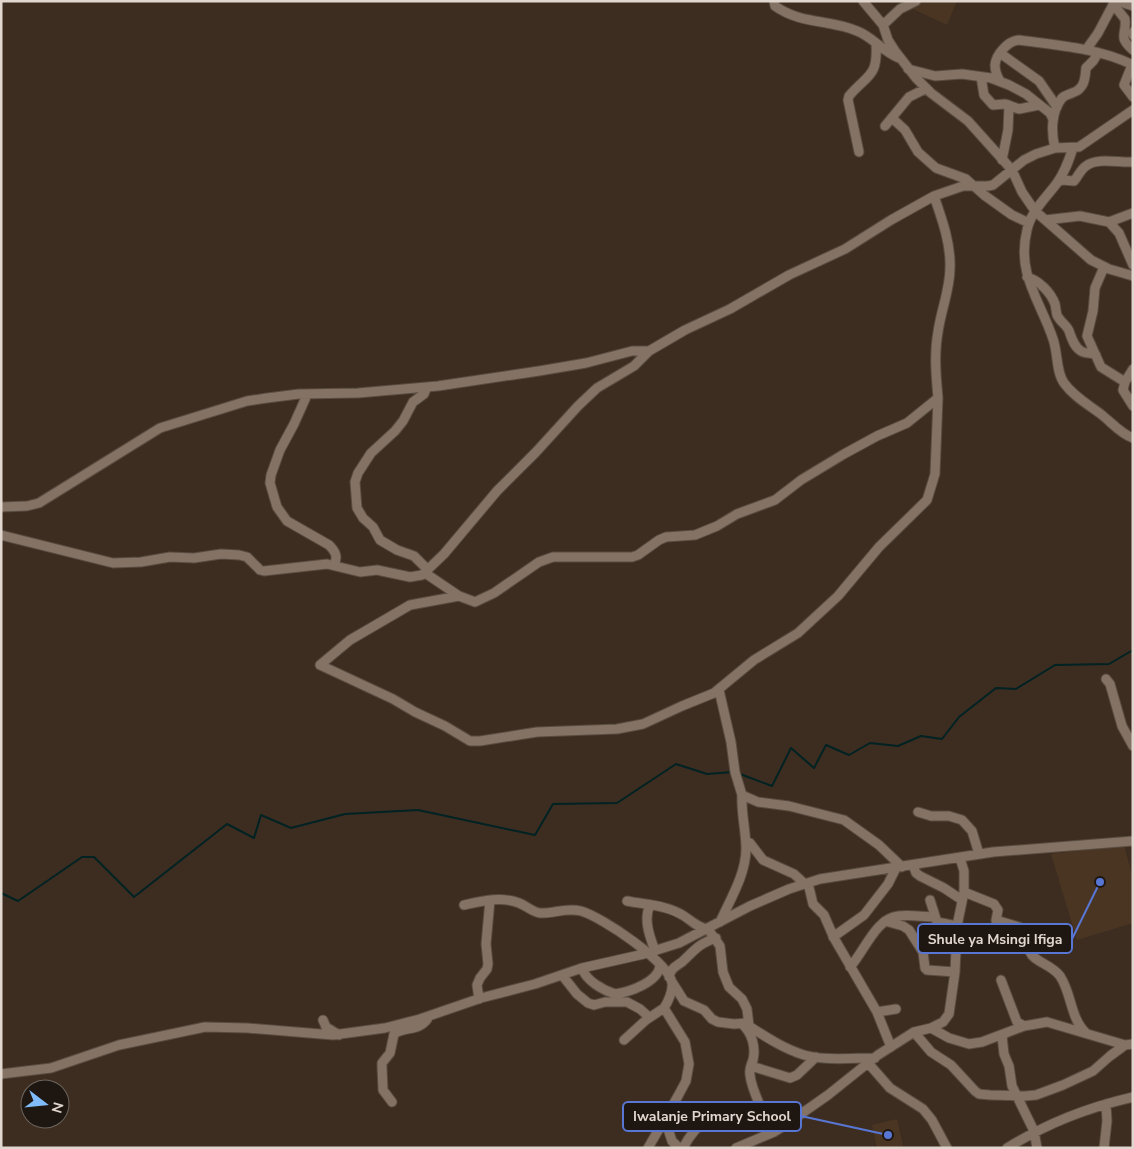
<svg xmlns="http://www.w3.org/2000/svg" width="1134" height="1149" font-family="'Nunito Sans',sans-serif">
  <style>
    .built { fill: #4a3523 }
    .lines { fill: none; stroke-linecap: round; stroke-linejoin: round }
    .stream { stroke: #012223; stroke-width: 2 }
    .minor-casing { stroke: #584b40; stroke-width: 11 }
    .minor { stroke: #847264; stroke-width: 9 }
    .leader { fill: none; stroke: #5877d5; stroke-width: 2 }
    .callout-dot { fill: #5877d5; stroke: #1e1711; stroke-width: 2 }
    .callout { fill: #1e1711; stroke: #5877d5; stroke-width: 2 }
    .callout-label { font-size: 14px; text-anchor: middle; font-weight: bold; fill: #e2d7cf }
  </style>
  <rect width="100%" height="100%" fill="#3d2d20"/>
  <path class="built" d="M896 1H957L947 25Z
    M1124 845 1133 879V923L1077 940 1051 854Z
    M897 1119 903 1146 894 1148H877L872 1125Z"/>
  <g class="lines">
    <path class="stream" d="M740 774 772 786 791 748 814 768 826 745 849 755 870 743 898 746 921 736 942 739 959 717 996 688 1016 689 1055 665 1109 664 1133 650
      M1 893 18 901 82 857H94L134 897 227 824 254 838 261 815 291 828 345 814 418 810 535 835 553 804 617 803 676 764 707 774 733 772"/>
    <g class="minor-casing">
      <path id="minor" d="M774 1 775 6C802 25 829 19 857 31 873 37 883 52 899 58
        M863 1 883 25 888 40 895 51 916 78 931 93 968 121 1012 170 1022 192 1035 211 1091 260 1109 269 1133 276
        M1117 1 1133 6
        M1113 4 1125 19C1127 35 1117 36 1133 50
        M883 25 900 9 916 1
        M1133 32V35
        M1086 50 1098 33 1115 1
        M1000 53 1039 81 1057 107
        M1132 65 1124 85 1133 97
        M908 69 935 76 962 74 991 78 1009 85 1026 94 1050 113 1053 119
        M981 77 984 95 993 105 1005 104 1019 109 1039 105
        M1000 81C997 76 995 71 995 65 996 54 1008 41 1019 40 1056 45 1098 48 1133 65
        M892 118 905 130 918 152 936 168 966 179 984 195 1012 215 1029 223
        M885 126 909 97 925 89
        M1055 148C1051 132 1051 112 1062 98 1065 95 1068 95 1072 93 1085 89 1085 78 1086 68L1093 61 1098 53
        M1073 148C1069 160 1065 172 1057 183 1046 198 1031 211 1027 230 1016 274 1041 302 1053 339 1058 353 1056 372 1064 383 1074 397 1089 405 1102 415 1112 423 1121 434 1133 438
        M859 152 848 100 849 96C868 74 878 77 876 44
        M1002 160 1008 130 1009 105
        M1058 182 1062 180 1074 181C1078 177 1080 170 1086 166 1097 157 1119 163 1133 162
        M934 196C942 219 951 244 950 268 950 290 941 310 938 332 934 354 936 376 938 398L907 423 877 436 844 454 801 480 775 500 737 514 717 526 695 535 666 537 659 540 638 555 632 557H553L539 562 494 593 475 602 459 596 410 605 350 640 320 665 393 699 415 712 445 726 470 741H480L537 732 617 729 643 724 682 706 714 693 754 660 798 633 838 596 879 547 927 500 935 474 938 398
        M1045 220 1080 216 1109 222 1133 213
        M1109 222 1119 233 1133 265
        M1104 267 1095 288 1093 311 1087 336 1101 367 1125 382
        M1027 277C1039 280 1051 293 1055 304 1056 308 1056 312 1057 315 1060 322 1067 325 1069 331 1072 339 1074 347 1081 351 1085 354 1091 352 1096 355
        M1133 369 1125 382 1123 390 1133 406
        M427 387 424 394 413 402 403 421 395 431 371 453 358 473 355 482 357 508 363 518 373 527 380 540 397 550 414 556 428 570
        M307 395 294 424 280 450 271 475 270 483 277 507 287 521 329 545C336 552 338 557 334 565
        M1 507 27 506 39 503 160 428 247 401 267 398 299 394 358 393 438 386 539 371 586 363 632 351H649L685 330 730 309 789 275 845 249 891 220 934 196 963 186H988L993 185 1024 160 1036 154 1055 148 1079 147 1133 110
        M1 535 113 563 141 562 170 557 194 558 221 554 239 555 247 557 260 570 264 571 327 564 360 572 377 570 410 577 422 575 444 554 497 491 536 452 578 406 597 388 634 366 649 351
        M425 573 459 596
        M1106 679 1110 684 1122 726 1133 746
        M719 690 731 742 735 772 742 795 758 802 789 806 844 820 879 845 902 867
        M918 812 931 816H949L962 820 972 831 979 854
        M746 841 750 843 763 860 794 874 805 884
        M913 865 916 873 920 876 944 888 962 900
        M808 883 813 904 824 915 834 938 877 1012 891 1047
        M964 892 994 904 998 910 996 920 1019 927 1029 933 1032 946 1030 952C1034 962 1051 964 1060 976 1072 994 1070 1018 1086 1033
        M930 900 937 922 957 926
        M627 901C647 905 667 905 684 916 692 921 698 928 708 929L720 946 723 972 729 987 742 999 747 1009 749 1026 752 1028C769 1039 785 1049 804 1055 826 1061 852 1058 875 1058
        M464 905C482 901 501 896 519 903 527 906 532 912 540 913 554 914 565 907 581 911 602 917 669 962 672 983 673 991 668 1002 664 1008L685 1042 689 1064 686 1081 678 1096 648 1148
        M650 905C643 920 650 937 655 951
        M885 921 903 926 909 930 923 952 925 968 927 970 955 972
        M720 922C730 900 746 874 746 849 746 831 741 813 742 795
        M833 937 864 915 888 884 896 868
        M850 967C864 952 876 918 898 916 910 914 923 917 934 917
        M582 968C586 981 603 990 615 994 630 992 658 982 660 966
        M562 975 577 994 588 1003 594 1005 605 1002H627L640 1009 649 1017
        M669 977C671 968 675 967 682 962 695 950 698 944 716 938
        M1001 980 1017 1022 1024 1026
        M672 982 684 1001 704 1010 712 1019 718 1022 734 1024 746 1023
        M479 999 477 985 480 978 487 969 488 964 486 944 490 900
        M877 1012 896 1009
        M323 1020 326 1027 339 1035
        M742 1024C752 1033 756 1047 753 1060 751 1065 749 1069 750 1075 751 1087 766 1122 774 1132
        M931 1028 949 1038 969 1044 982 1042 1024 1026 1047 1022 1125 1045 1133 1044
        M914 1032 931 1052 951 1065 975 1091 979 1094 990 1095 1025 1096 1036 1095 1063 1085 1093 1071 1110 1056 1125 1045
        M1006 1033 1002 1036 1004 1054 1009 1066 1012 1086 1034 1131 1037 1148
        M624 1040 646 1020 664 1008
        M868 1063 890 1088 923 1109 932 1120 947 1148
        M751 1066 790 1078 797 1075 816 1057
        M1 1074 51 1068 119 1045 205 1027 247 1028 333 1035 385 1028 420 1019 481 998 535 984 582 968 644 954 679 943 750 906 789 889 820 879 993 852 1133 841
        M392 1102 383 1090 382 1067V1063L390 1053 394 1034C405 1026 419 1032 428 1018
        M665 1120 672 1141 679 1148
        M683 1148C695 1125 720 1102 748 1109 755 1111 761 1118 767 1123
        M736 1148 774 1132 788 1123 828 1095 878 1055 914 1032 931 1028 943 1022 949 1014 955 972 957 926 964 892V871L960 858
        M1007 1148C1048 1123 1086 1108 1133 1097
        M1104 1148 1107 1121 1106 1104"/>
    </g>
    <use href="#minor" class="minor"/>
  </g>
  <path class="leader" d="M1100 882L1072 939M888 1135L801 1116"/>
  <g class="callout-dot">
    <circle cx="1100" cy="882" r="5"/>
    <circle cx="888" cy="1135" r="5"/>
  </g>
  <g class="callout">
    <rect x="918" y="924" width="154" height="29" rx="5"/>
    <rect x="623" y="1102" width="178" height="29" rx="5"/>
  </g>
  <g class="callout-label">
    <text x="995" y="944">Shule ya Msingi Ifiga</text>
    <text x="712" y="1121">Iwalanje Primary School</text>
  </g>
  <rect width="1134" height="1149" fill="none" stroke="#e2d7cf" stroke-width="5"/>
  <g transform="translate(45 1104) rotate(106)"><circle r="24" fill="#1e1711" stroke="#6c645d"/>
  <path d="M0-4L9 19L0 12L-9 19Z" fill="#81bcfa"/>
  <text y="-8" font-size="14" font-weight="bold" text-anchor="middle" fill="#e2d7cf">N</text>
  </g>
</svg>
